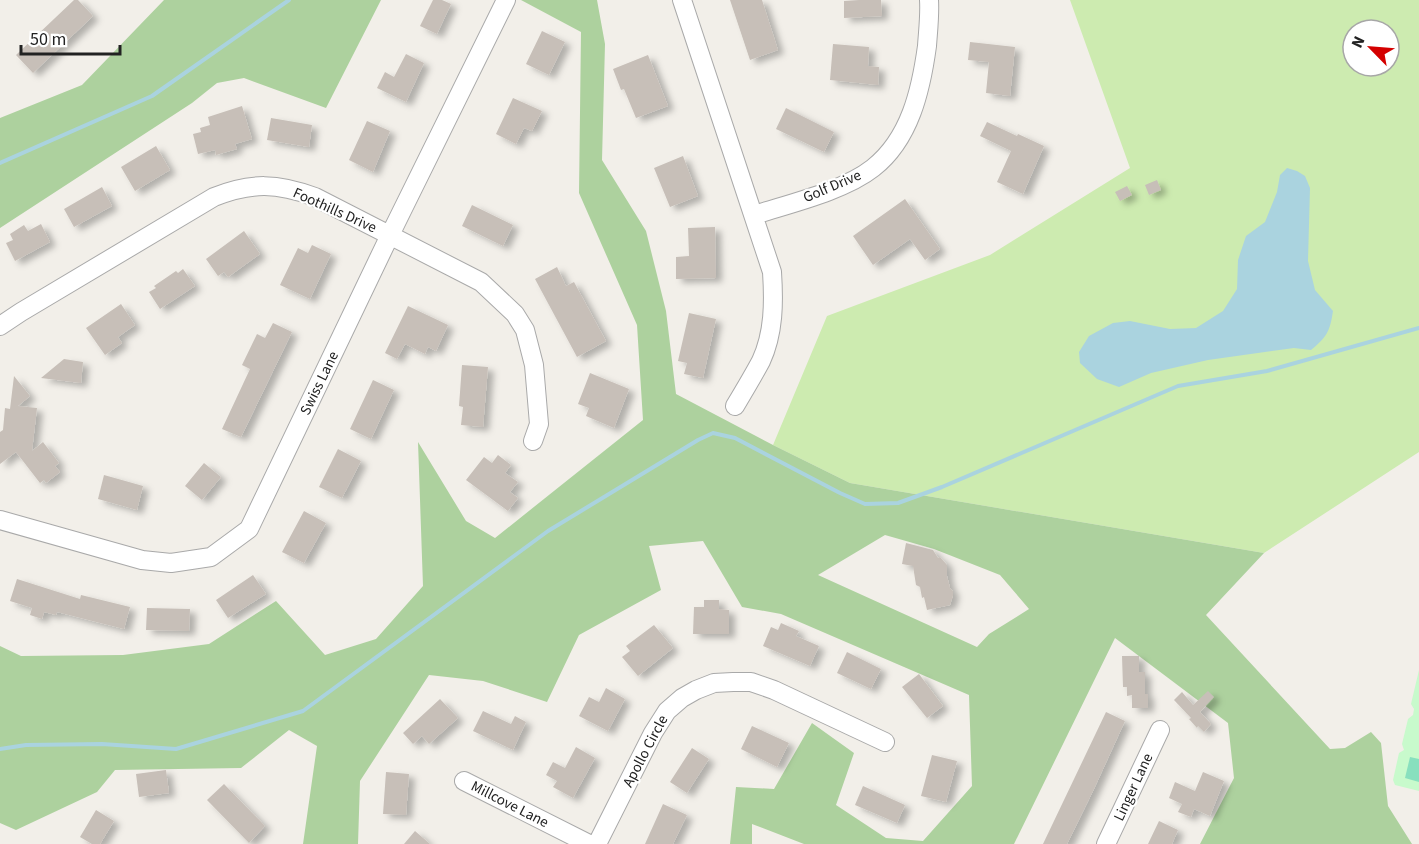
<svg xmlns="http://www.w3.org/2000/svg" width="1419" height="844" font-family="'Source Sans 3',sans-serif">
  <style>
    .grass { fill: #cdebb0; fill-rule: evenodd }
    .forest { fill: #add19e; fill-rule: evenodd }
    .park { fill: #c8facc }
    .pitch { fill: #88e0be }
    .water { fill: #aad3df }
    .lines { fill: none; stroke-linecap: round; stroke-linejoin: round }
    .stream { stroke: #aad3df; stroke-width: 4 }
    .building { fill: #c7bfb8; filter: url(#shadow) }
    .minor-casing { stroke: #a9a9a9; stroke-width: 20 }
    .minor { stroke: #fff; stroke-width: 18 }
    .labels { text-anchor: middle; stroke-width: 4.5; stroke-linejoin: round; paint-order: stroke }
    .street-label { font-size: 15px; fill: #222; stroke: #fff }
  </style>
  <defs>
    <filter id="shadow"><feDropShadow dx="6" dy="4" stdDeviation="3" flood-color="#0004"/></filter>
  </defs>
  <rect width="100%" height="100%" fill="#f2efe9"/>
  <path class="grass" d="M1070 0H1419V452L1264 553 850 483 773 445 827 316 990 255 1130 168ZM1353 30H1389V66H1353Z"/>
  <path class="forest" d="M164 0H381L326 108 244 78 217 83 192 103 0 228V118L82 85Z
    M521 0H597L605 44 602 160 646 231 666 311 676 394 773 445 850 483 1264 553 1206 615 1330 749 1345 748 1371 732 1381 743 1388 806 1412 844H1200L1234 778 1228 723 1115 638 1014 844H804L752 824V844H730L736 787 774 789 812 723 854 753 836 805 886 838 923 841 972 786 969 695 781 614 742 607 703 541 649 546 661 590 579 635 547 702 483 681 429 675 360 781 358 844H303L317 746 289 730 241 768 115 770 97 792 16 830 0 823V646L21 656 123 655 209 644 276 601 325 655 376 639 423 586 418 442 466 521 495 538 643 420 637 325 579 193 581 32ZM885 535 934 549 1000 575 1029 609 989 634 977 647 818 575Z"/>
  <path class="park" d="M1419 670V791L1395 785 1393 780 1399 753 1404 750 1402 744 1408 719 1413 715 1414 709 1411 704Z"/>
  <path class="pitch" d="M1410 757 1419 759V782L1405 778Z"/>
  <path class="water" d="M1287 168 1297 171 1305 176 1310 188 1308 261 1315 290 1333 311C1330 331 1327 337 1311 350L1294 348 1208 360 1151 373 1119 387 1097 379 1080 363 1079 352 1089 336 1113 323 1130 321 1170 329 1196 328 1223 311 1237 289 1238 260 1246 236 1265 222 1277 192 1280 175Z"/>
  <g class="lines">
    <path class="stream" d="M0 163 152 96 289 0
      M0 749 26 745 102 744 176 749 303 711 548 531 698 440 713 433 735 438 840 493 865 504 898 503 942 487 1178 386 1267 371 1419 328"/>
  </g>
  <path class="building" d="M74 0H78L93 16 33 73 16 55Z
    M433 0H442L451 4 437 34 420 26Z
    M730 0H762L778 50 750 60Z
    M859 0H881L882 16 844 18V1Z
    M542 31 565 42 549 75 526 64Z
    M970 42 1015 47 1010 96 986 93 989 62 968 60Z
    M833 44 869 47 868 66 879 67 878 85 830 80Z
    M406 54 424 63 406 102 377 88 385 72 394 77Z
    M648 55 668 106 636 118 624 89 621 90 613 69Z
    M513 98 542 111 532 131 524 128 516 144 496 134Z
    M242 106 252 139 235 144 237 149 216 155 215 150 198 154 193 134 201 132 200 128 210 125 208 117Z
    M786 108 834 132 824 152 776 129Z
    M271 118 312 125 309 147 267 140Z
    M367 121 390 131 373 172 349 160Z
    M987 122 1017 136 1018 134 1044 146 1023 194 997 182 1011 151 980 136Z
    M156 146 170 170 135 191 121 167Z
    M683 156 698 196 670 207 654 168Z
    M1157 180 1161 190 1149 195 1145 185Z
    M1127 186 1132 195 1120 201 1115 192Z
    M102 187 112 206 74 227 64 209Z
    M905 199 940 249 925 260 910 239 873 265 853 236Z
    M472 205 513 225 503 246 462 226Z
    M41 224 50 242 15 261 6 243 13 240 10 234 24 225 28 231Z
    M715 227 716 278 676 279V257L689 256 688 228Z
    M244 231 260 254 228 277 224 272 218 276 206 259Z
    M312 245 331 254 310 299 280 285 298 248 308 253Z
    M557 267 566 286 574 282 606 341 577 357 535 279Z
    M183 269 195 286 160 309 149 292 156 288 154 286 176 271 178 273Z
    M121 304 135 325 118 337 122 343 105 355 86 328Z
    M408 306 448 325 436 351 428 347 425 354 405 344 397 359 385 353Z
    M689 313 716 319 703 378 684 374 687 363 678 361Z
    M273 323 292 332 241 437 222 429 250 369 242 365 257 334 265 338Z
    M64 359 83 362 81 383 41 378Z
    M462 365 488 367 483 427 461 425 463 407 459 406Z
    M590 373 629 389 614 428 586 416 589 408 578 404Z
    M14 376 30 396 18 406 37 408 32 451 43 442 59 463 55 466 60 472 46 483 44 480 40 483 16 452 0 464V432L3 430 5 408 10 409Z
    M373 380 394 390 371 439 350 429Z
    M338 449 361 461 342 498 319 487Z
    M498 455 511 465 505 473 518 482 510 492 518 498 508 511 466 480 484 457 492 463Z
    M204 463 221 477 202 500 185 486Z
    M104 475 143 486 137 510 98 499Z
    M304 511 326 523 304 563 282 552Z
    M906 543 933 550 938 558 940 557 947 565V576L950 588 953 591V595L950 605 927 610 924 597 922 598 920 587 916 585 913 566 902 564Z
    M253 575 266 594 228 618 216 600Z
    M17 579 80 599 81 595 130 607 124 629 57 612 56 615 44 612 42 619 30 615 32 608 10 601Z
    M704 600H719V609L729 610V634H693L694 607H704Z
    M147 608 190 609 189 631 146 630Z
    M781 623 799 631 796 636 819 646 810 666 763 646 771 627 778 630Z
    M654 625 673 648 638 676 622 657 630 651 626 646Z
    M847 652 881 669 871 689 837 673Z
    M1122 656H1139V672H1145V694H1148V708H1132V695L1127 696V687H1123Z
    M919 674 943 706 927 718 902 687Z
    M606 688 625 699 608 731 579 716 589 697 599 702Z
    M1208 691 1214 697 1200 712 1211 724 1204 732 1198 726 1197 728 1189 719 1191 718 1174 700 1182 692 1193 705Z
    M440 699 458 718 429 744 422 736 413 744 403 733Z
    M483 711 511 724 515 716 526 722 513 750 473 731Z
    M1106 712 1125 721 1093 791 1067 844H1043Z
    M752 726 789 743 777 767 741 749Z
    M576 747 595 758 573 798 553 787 557 781 546 775 553 762 565 768Z
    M692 748 709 759 687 793 670 782Z
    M932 755 957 761 946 802 921 796Z
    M166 770 169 793 139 797 136 774Z
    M386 772 409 774 406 815 383 814Z
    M1203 772 1224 781 1210 816 1194 809 1191 817 1178 812 1182 804 1169 798 1175 782 1195 791Z
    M224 784 265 826 249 843 207 800Z
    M863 786 905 805 897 823 855 805Z
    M663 804 687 815 673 844H645Z
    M96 810 114 821 100 844H92L80 837Z
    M1159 821 1178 830 1172 844H1148Z
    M415 831 430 844H404Z"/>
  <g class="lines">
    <g class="minor-casing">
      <path id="minor" d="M682 0 772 272C774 302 774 333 761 361 753 376 744 391 735 406
        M754 215C788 204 844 191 873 168 910 139 921 90 927 46 928 31 930 15 929 0
        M0 326 21 312 214 197C251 182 278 183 315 197L481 282 515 314 525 330 534 365 539 424 533 441
        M0 520 142 560 171 563 211 557 249 529 390 235 506 0
        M464 781 589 844
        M597 844 653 733 667 711 682 698 696 690 714 683 733 682H751L774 690 885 742
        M1106 844 1160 730"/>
    </g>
    <use href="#minor" class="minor"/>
  </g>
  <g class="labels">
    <g class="street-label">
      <text transform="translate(832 186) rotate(-23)" y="5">Golf Drive</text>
      <text transform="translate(335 210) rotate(24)" y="5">Foothills Drive</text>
      <text transform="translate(319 383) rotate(-64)" y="5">Swiss Lane</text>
      <text transform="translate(645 751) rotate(-62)" y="5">Apollo Circle</text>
      <text transform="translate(1133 787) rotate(-65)" y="5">Linger Lane</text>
      <text transform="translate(510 804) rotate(27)" y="5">Millcove Lane</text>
    </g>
  </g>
  <g transform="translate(1371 48) rotate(295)"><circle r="28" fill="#ffffff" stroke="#a7a7a7" stroke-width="1.5"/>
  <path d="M0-4.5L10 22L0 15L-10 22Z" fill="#d40000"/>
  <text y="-9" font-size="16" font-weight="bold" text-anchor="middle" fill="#222222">N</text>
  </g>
  <path d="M21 45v9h99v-9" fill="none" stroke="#222222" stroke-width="3"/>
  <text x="30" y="45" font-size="18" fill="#222222" stroke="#ffffff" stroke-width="4.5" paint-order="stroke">50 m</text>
</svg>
